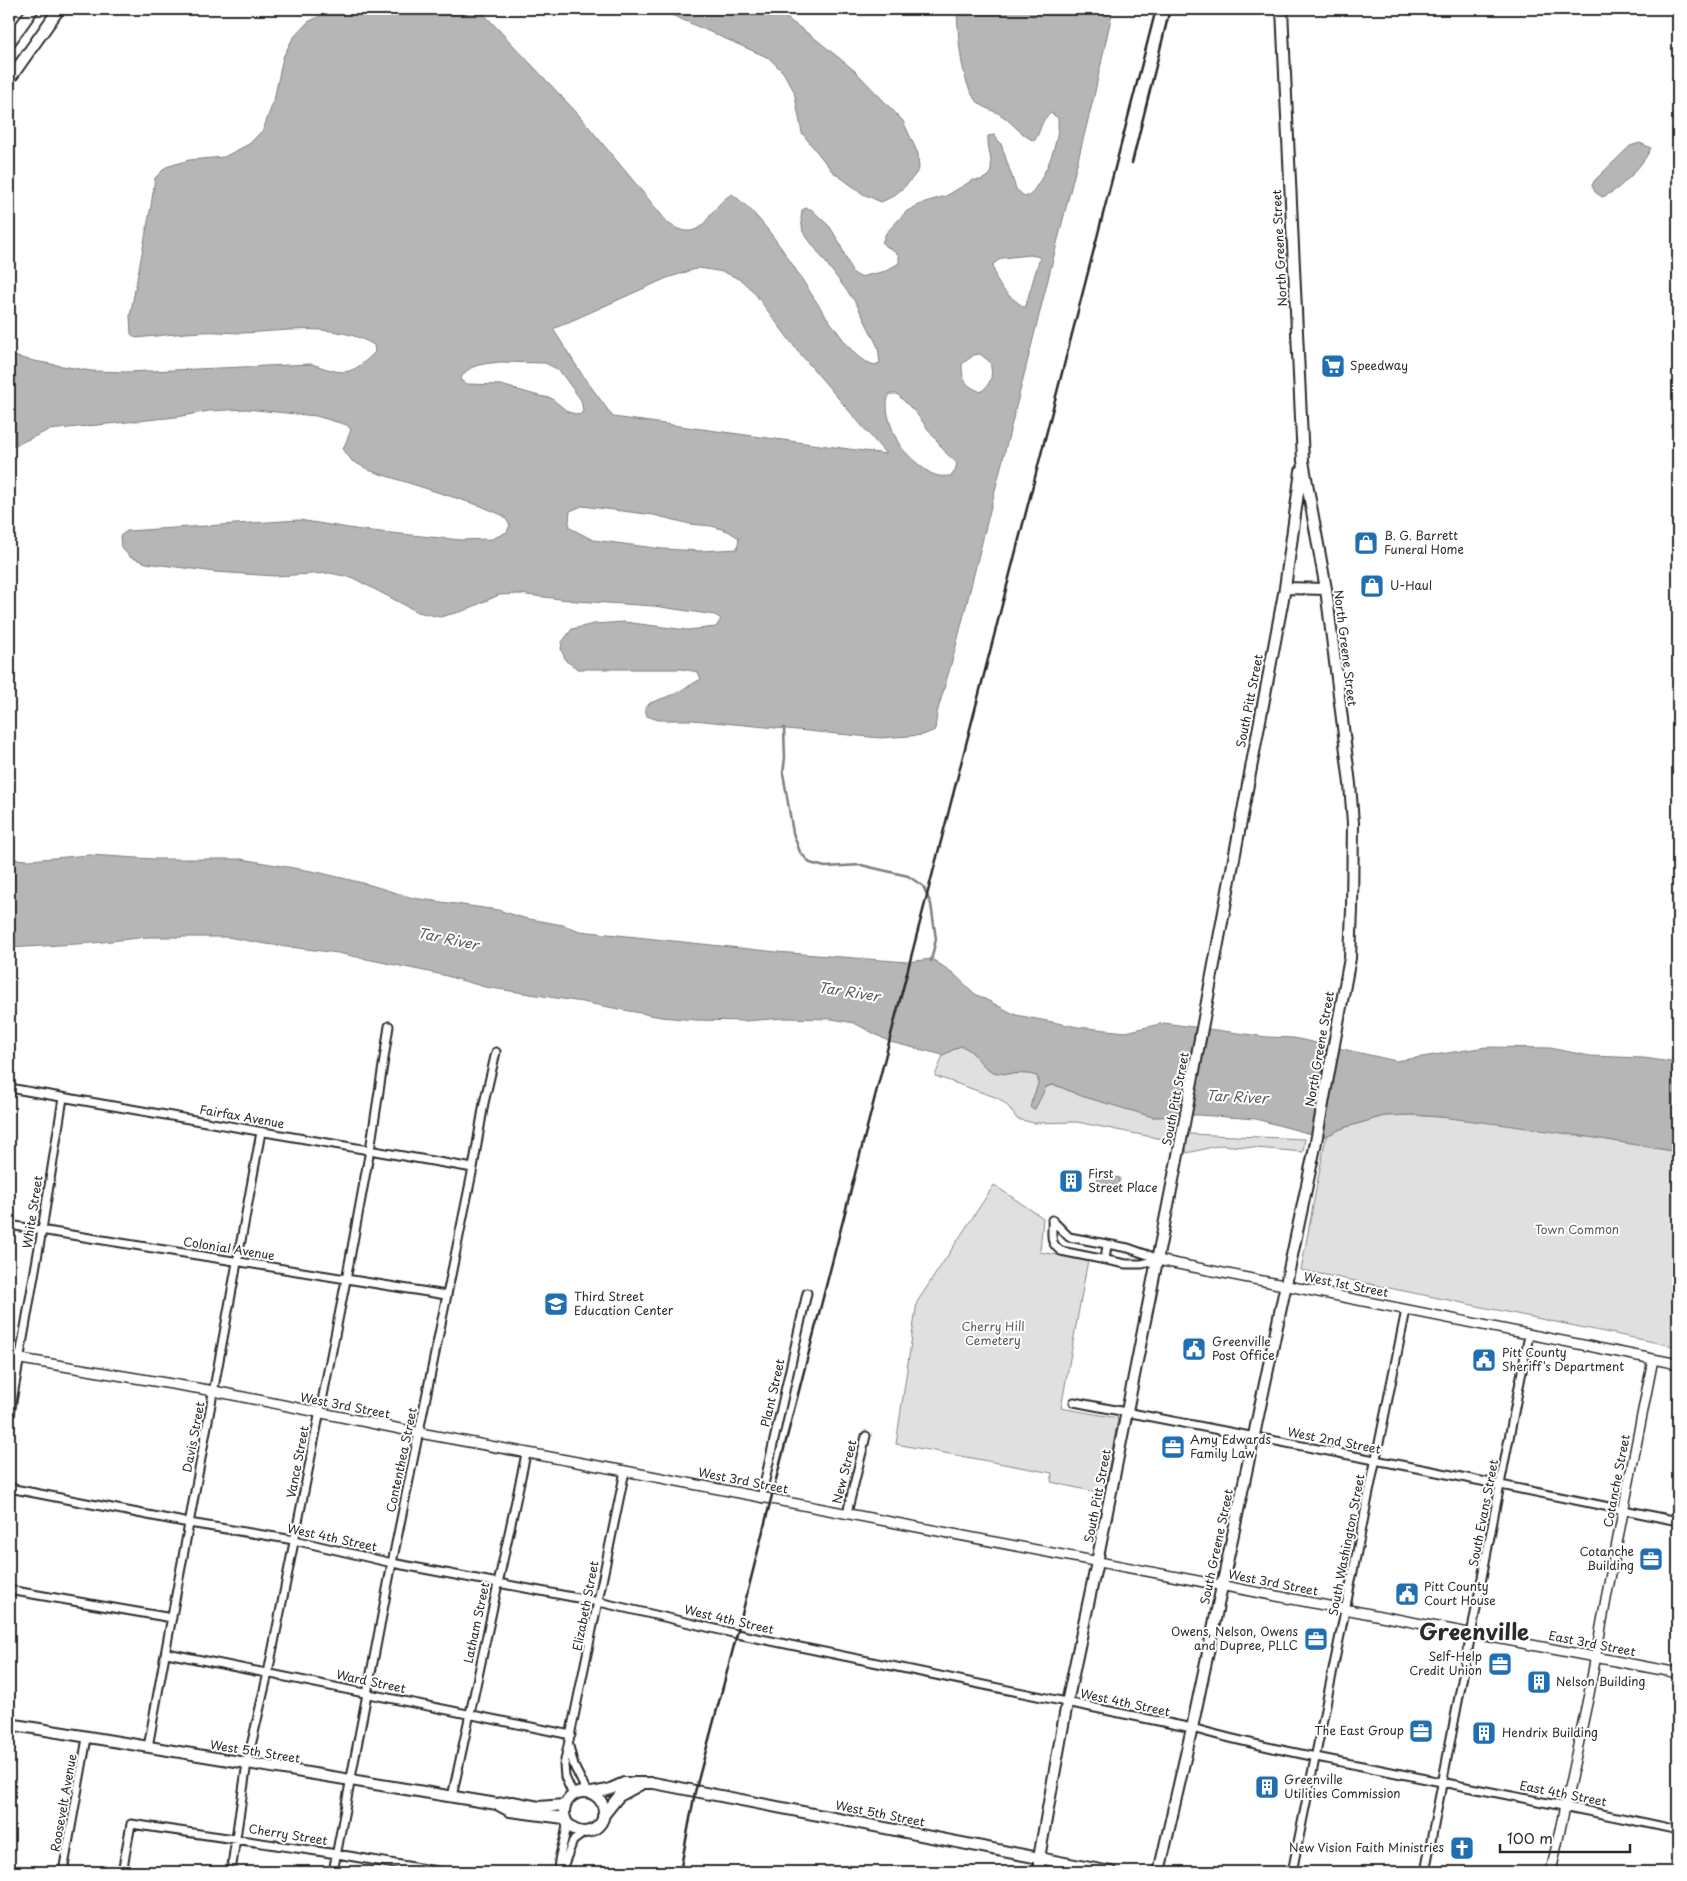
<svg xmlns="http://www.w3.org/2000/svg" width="1687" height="1881" font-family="'Playpen Sans',sans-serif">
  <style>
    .green { fill: #e0e0e0; stroke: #868686 }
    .water { fill: #b6b6b6; stroke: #7e7e7e; fill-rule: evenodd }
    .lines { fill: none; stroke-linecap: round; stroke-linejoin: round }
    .stream { stroke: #7e7e7e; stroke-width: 2.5 }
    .minor-casing { stroke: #2b2b2b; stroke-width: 11 }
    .tertiary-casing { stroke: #2b2b2b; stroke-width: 12 }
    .secondary-casing { stroke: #2b2b2b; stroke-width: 14 }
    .primary-casing { stroke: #2b2b2b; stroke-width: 14 }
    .minor { stroke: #fff; stroke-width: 7 }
    .tertiary { stroke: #fff; stroke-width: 9 }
    .secondary { stroke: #fff; stroke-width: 10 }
    .primary { stroke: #fff; stroke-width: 10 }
    .rail { stroke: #2b2b2b; stroke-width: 2.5 }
    .labels { text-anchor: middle; stroke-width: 4; stroke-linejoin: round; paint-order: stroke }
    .street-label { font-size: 12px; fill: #2b2b2b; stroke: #fff }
    .poi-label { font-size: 12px; fill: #2b2b2b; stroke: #fff; text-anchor: start }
    .park-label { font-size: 12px; fill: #585858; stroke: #fff }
    .water-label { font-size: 14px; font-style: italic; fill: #5c5c5c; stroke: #fff }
    .town-label { font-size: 22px; font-weight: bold; fill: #2b2b2b; stroke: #fff }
  </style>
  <rect width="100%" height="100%" fill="#fff"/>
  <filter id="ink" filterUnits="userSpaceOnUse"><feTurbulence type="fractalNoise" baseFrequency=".02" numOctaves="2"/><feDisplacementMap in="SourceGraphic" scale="10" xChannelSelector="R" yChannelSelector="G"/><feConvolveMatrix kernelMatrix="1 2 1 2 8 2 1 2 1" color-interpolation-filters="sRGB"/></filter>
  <g filter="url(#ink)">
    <path class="green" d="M960 1046C976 1049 979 1067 994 1072 1008 1076 1024 1071 1037 1076 1041 1085 1034 1094 1031 1103 1047 1088 1046 1079 1069 1091L1153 1117 1176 1116 1172 1141 1077 1122 1034 1123 1017 1119 1007 1105 998 1098 935 1076 943 1055Z
      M1412 1115C1501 1120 1590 1137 1678 1152V1347L1301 1270 1326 1136 1343 1128 1384 1116Z
      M1189 1134 1305 1139 1303 1152 1221 1145 1187 1153 1185 1145Z
      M994 1185 1043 1218 1040 1252 1088 1260 1061 1408 1118 1418 1104 1494 1051 1482 1052 1473 896 1444 917 1302Z"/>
    <path class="water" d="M334 9H481L482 12 578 114 669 224C705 247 706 208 732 194 773 224 801 282 831 323 839 333 851 352 861 359 864 361 870 363 874 365L880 363 878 347 856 303 803 232 801 218 802 210 806 208 811 209 830 227 839 242 852 272 860 277 886 271 899 263V255L882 243 886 233 907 211 925 202 946 196 973 180H981L990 175C994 161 987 150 988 136L994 135 1001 144 1016 189 1024 196H1029C1045 178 1060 142 1058 118L1051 113C1039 121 1042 131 1034 141 1022 135 1014 125 1004 117 997 111 987 110 980 104 960 89 958 32 957 9H1113L1094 96 954 654 937 713 935 730 923 735 880 738 693 720H658L647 716 645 709 650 703 675 694 701 679 698 672 682 669H578L566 661 561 649 562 642 572 629 594 624 624 622 687 630 716 627 721 619 715 615 654 606 577 601 519 594 499 595 463 611 440 617 418 612 353 578 330 573 275 576 215 572 146 563 130 557 121 547 120 536 127 531 299 520 361 530 461 540 492 539 507 532 510 525 504 516 481 506 371 471 352 461 343 449 351 430 347 425 316 416 246 409 209 411 176 417 49 430 9 448V355L34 361 91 371 127 372 312 364C344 375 350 377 375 352L374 345C336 322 286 331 243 333 229 333 215 331 201 332 179 333 158 336 136 338L131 334 130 316 151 206 155 178 166 167 189 160 224 157 249 144 263 130 274 100 283 57 293 38 308 22ZM1030 255 1040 257 1025 308C1008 295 995 287 993 264L1002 258ZM699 268 724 272 741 280 753 291 797 350 886 454 613 417 581 373 553 329 667 278ZM980 354 990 362C993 376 992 382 981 392 965 385 962 381 962 364L974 355ZM500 362 545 363 559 370 581 400 583 411 580 415 568 412 551 398 539 396 501 385 467 384 460 380C467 364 484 364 500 362ZM890 394H897L916 413 946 453 957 463 955 471 951 476C946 476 940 477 935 475 925 472 902 451 898 442 892 430 882 405 890 394ZM582 506 654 515 690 524 712 526 728 531 739 538 737 549 701 551 663 549 593 540 570 528 569 522 570 511Z
      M658 9H774L817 40 855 71 903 121 918 154 919 169C910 183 897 196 881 202L863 194 832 171 802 133 794 91 783 72 769 58Z
      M1640 143 1651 148C1643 165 1619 192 1602 197L1595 192 1592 185 1595 180 1630 146Z
      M89 855 154 859H241L317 872 367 884 413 898 498 910 524 918 563 925 580 931 777 952 907 962 932 959 953 973 975 994 1016 1015 1078 1027 1126 1032 1164 1023 1267 1037 1294 1038 1396 1061 1486 1047 1550 1048 1590 1056 1644 1058 1678 1063V1152L1602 1139 1506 1125 1441 1117 1412 1115 1384 1116 1343 1128 1326 1136 1307 1133 1256 1119 1198 1115 1153 1117 1081 1096 1056 1085H1050L1046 1087 1035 1109H1032L1030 1107 1039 1081 1037 1076C1024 1071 1008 1076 994 1072 979 1067 976 1049 960 1046L943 1055 890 1042 854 1023 832 1019 785 1018 745 1021 695 1020 661 1017 582 1002 485 987 443 975 338 953 266 944 227 937H147L93 943 9 948V859L30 860Z
      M1098 1174 1120 1178 1118 1186 1113 1185 1110 1189H1104L1102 1183 1097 1182Z"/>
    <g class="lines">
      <path class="stream" d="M784 728 785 758 783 773 793 833 800 852 810 863 825 867 861 865 908 876 923 886 931 904 936 939 931 961"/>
      <g class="minor-casing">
        <path id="minor" d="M9 1088 473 1168
          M1052 1220C1053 1233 1048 1242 1061 1251L1126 1264H1142L1158 1260
          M1052 1220 1069 1237 1128 1248 1148 1255 1158 1260
          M9 1225 446 1295
          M1105 1260 1107 1245
          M1074 1402 1432 1471 1678 1521
          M9 1419 42 1230 63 1098
          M9 1488 189 1523 294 1540 392 1563 599 1602 737 1634 1192 1728C1248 1744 1305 1755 1362 1766 1468 1788 1573 1807 1678 1830
          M761 1498 807 1293
          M847 1513 866 1436
          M9 1590 172 1618
          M167 1653 571 1735
          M569 1746 574 1766 587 1792
          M148 1747 261 1132
          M573 1795 565 1777 564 1765 625 1471
          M452 1797 526 1454
          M63 1872 87 1738
          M122 1872 131 1824 337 1854 442 1872
          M231 1872 247 1763 268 1673 346 1280 370 1150 389 1026
          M333 1872 392 1563 473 1168 484 1103 496 1052
          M559 1872C556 1860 566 1839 567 1824
          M561 1872 573 1841 585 1832
          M1292 1872 1406 1310
          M1425 1872 1529 1335"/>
      </g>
      <g class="tertiary-casing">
        <path id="tertiary" d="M1158 1260 1678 1364
          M9 1357 214 1391 420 1433 625 1471 1678 1673
          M1551 1872 1589 1694 1606 1599 1653 1359"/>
      </g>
      <g class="secondary-casing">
        <path id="secondary" d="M9 1724 497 1804 510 1811 564 1818
          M564 1812a20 20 0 1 1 40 0a20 20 0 1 1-40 0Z
          M592 1793 608 1790 624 1783H654L1111 1872
          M497 1804 512 1802 539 1807 564 1805
          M603 1816 619 1796 643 1783"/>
      </g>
      <g class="primary-casing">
        <path id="primary" d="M9 43 33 9
          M9 80 59 9
          M1285 588 1326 589
          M1039 1872V1858L1067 1703 1097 1562 1180 1145 1285 588 1301 471
          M1159 1872 1192 1728 1315 1147 1350 958 1352 909 1353 823 1350 784 1326 589 1303 461 1282 9"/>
      </g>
      <use href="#minor" class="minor"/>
      <use href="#tertiary" class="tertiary"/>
      <use href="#secondary" class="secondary"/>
      <use href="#primary" class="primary"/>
      <path class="rail" d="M1132 163 1170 9
        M680 1872 695 1792 737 1634 771 1499 1156 9"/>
    </g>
  </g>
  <defs>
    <g id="supermarket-square" transform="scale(1.25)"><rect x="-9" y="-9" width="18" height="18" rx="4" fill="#1f6fb2" stroke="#fff"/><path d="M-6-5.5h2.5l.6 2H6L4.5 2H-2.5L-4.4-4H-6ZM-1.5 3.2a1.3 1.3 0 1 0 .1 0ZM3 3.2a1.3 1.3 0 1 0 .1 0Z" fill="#fff"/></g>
    <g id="shop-square" transform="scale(1.25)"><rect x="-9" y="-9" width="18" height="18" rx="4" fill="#1f6fb2" stroke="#fff"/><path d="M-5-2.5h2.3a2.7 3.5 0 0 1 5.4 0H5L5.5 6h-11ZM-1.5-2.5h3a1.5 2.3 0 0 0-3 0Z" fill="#fff"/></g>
    <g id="building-square" transform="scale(1.25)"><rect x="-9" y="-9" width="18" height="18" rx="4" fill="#1f6fb2" stroke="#fff"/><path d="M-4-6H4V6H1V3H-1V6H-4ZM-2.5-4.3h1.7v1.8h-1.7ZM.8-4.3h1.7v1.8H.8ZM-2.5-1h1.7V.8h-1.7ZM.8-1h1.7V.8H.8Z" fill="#fff"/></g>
    <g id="school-square" transform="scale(1.25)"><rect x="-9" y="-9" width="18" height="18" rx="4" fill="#1f6fb2" stroke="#fff"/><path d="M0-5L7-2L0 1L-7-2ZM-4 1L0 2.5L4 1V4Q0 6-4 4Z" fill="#fff"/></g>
    <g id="civic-square" transform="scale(1.25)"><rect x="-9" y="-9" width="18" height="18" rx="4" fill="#1f6fb2" stroke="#fff"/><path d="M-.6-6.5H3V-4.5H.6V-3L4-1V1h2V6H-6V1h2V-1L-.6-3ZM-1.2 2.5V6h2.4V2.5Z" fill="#fff"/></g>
    <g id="office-square" transform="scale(1.25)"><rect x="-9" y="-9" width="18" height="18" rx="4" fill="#1f6fb2" stroke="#fff"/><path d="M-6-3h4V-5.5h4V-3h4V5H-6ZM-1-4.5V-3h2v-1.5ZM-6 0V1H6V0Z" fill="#fff"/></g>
    <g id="church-square" transform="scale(1.25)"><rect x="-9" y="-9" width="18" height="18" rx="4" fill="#1f6fb2" stroke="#fff"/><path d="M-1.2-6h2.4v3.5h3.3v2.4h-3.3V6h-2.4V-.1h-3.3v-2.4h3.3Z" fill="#fff"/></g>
  </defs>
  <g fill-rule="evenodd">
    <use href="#supermarket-square" x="1333" y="366"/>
    <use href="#shop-square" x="1366" y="543"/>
    <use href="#shop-square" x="1372" y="586"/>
    <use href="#building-square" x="1071" y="1181"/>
    <use href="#school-square" x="556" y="1304"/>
    <use href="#civic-square" x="1194" y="1349"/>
    <use href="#civic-square" x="1484" y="1360"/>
    <use href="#office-square" x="1173" y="1447"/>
    <use href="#office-square" x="1651" y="1559"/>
    <use href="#civic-square" x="1407" y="1594"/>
    <use href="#office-square" x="1316" y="1639"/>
    <use href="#office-square" x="1500" y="1664"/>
    <use href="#building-square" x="1539" y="1682"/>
    <use href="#office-square" x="1421" y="1731"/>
    <use href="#building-square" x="1484" y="1733"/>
    <use href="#building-square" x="1267" y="1787"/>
    <use href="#church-square" x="1462" y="1848"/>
  </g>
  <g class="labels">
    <g class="street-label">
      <text transform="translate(1280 248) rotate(-93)" y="4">North Greene Street</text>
      <text transform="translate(1345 648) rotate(83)" y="4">North Greene Street</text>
      <text transform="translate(1250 701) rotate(-79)" y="4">South Pitt Street</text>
      <text transform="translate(1320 1049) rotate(-80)" y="4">North Greene Street</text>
      <text transform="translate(1176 1099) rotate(-79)" y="4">South Pitt Street</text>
      <text transform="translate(242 1117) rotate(10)" y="4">Fairfax Avenue</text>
      <text transform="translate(33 1212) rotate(-81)" y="4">White Street</text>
      <text transform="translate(229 1249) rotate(9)" y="4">Colonial Avenue</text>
      <text transform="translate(1346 1285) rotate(11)" y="4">West 1st Street</text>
      <text transform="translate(773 1393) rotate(-77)" y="4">Plant Street</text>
      <text transform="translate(345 1406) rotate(11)" y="4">West 3rd Street</text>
      <text transform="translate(194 1437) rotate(-79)" y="4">Davis Street</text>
      <text transform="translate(1334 1441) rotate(11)" y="4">West 2nd Street</text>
      <text transform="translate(402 1460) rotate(-78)" y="4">Contenthea Street</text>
      <text transform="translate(298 1462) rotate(-79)" y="4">Vance Street</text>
      <text transform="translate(845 1472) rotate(-76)" y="4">New Street</text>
      <text transform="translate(743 1481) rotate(11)" y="4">West 3rd Street</text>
      <text transform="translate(1617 1481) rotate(-79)" y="4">Cotanche Street</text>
      <text transform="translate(1098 1496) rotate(-79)" y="4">South Pitt Street</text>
      <text transform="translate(1484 1513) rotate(-79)" y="4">South Evans Street</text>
      <text transform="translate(332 1538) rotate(12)" y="4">West 4th Street</text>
      <text transform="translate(1347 1545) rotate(-79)" y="4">South Washington Street</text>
      <text transform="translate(1217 1547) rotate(-78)" y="4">South Greene Street</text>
      <text transform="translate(1273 1583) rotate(11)" y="4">West 3rd Street</text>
      <text transform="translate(586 1606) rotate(-79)" y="4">Elizabeth Street</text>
      <text transform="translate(729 1620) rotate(13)" y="4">West 4th Street</text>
      <text transform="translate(477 1623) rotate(-78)" y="4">Latham Street</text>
      <text transform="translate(1592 1644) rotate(11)" y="4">East 3rd Street</text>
      <text transform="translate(371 1682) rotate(12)" y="4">Ward Street</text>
      <text transform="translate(1125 1703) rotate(12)" y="4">West 4th Street</text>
      <text transform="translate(255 1752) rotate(9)" y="4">West 5th Street</text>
      <text transform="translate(1563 1794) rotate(11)" y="4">East 4th Street</text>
      <text transform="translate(64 1803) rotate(-80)" y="4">Roosevelt Avenue</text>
      <text transform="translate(880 1814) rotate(11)" y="4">West 5th Street</text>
      <text transform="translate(288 1835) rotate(9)" y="4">Cherry Street</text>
    </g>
    <g class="poi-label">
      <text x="1350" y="370">Speedway</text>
      <text x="1384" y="540">B. G. Barrett<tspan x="1384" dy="14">Funeral Home</tspan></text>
      <text x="1390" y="590">U-Haul</text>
      <text x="1088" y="1178">First<tspan x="1088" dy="14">Street Place</tspan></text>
      <text x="574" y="1301">Third Street<tspan x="574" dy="14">Education Center</tspan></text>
      <text x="1212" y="1346">Greenville<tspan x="1212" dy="14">Post Office</tspan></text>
      <text x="1502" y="1357">Pitt County<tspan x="1502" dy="14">Sheriff's Department</tspan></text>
      <text x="1190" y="1444">Amy Edwards<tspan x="1190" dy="14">Family Law</tspan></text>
      <text x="1634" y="1556" text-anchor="end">Cotanche<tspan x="1634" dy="14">Building</tspan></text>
      <text x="1424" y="1591">Pitt County<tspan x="1424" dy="14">Court House</tspan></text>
      <text x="1298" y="1636" text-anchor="end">Owens, Nelson, Owens<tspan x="1298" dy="14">and Dupree, PLLC</tspan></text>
      <text x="1482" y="1661" text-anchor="end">Self-Help<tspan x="1482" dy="14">Credit Union</tspan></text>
      <text x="1556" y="1686">Nelson Building</text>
      <text x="1404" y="1735" text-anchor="end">The East Group</text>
      <text x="1502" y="1737">Hendrix Building</text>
      <text x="1284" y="1784">Greenville<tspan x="1284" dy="14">Utilities Commission</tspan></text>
      <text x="1444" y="1852" text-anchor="end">New Vision Faith Ministries</text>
    </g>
    <g class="park-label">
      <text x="1577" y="1234">Town Common</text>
      <text x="993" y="1331">Cherry Hill<tspan x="993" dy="14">Cemetery</tspan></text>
    </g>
    <g class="water-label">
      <text transform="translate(448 939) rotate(12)" y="5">Tar River</text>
      <text transform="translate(849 992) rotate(9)" y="5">Tar River</text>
      <text transform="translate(1237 1097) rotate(3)" y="5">Tar River</text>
    </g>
    <g class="town-label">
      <text x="1474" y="1640">Greenville</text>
    </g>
  </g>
  <rect width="1687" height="1881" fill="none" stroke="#fff" stroke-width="30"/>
  <rect x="15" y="15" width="1657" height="1851" fill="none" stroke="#2b2b2b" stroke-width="2" filter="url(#ink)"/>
  <path d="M1500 1844v8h130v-8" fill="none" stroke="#2b2b2b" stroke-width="2.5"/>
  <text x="1507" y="1844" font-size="15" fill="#2b2b2b" stroke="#ffffff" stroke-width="4" paint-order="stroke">100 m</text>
</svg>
